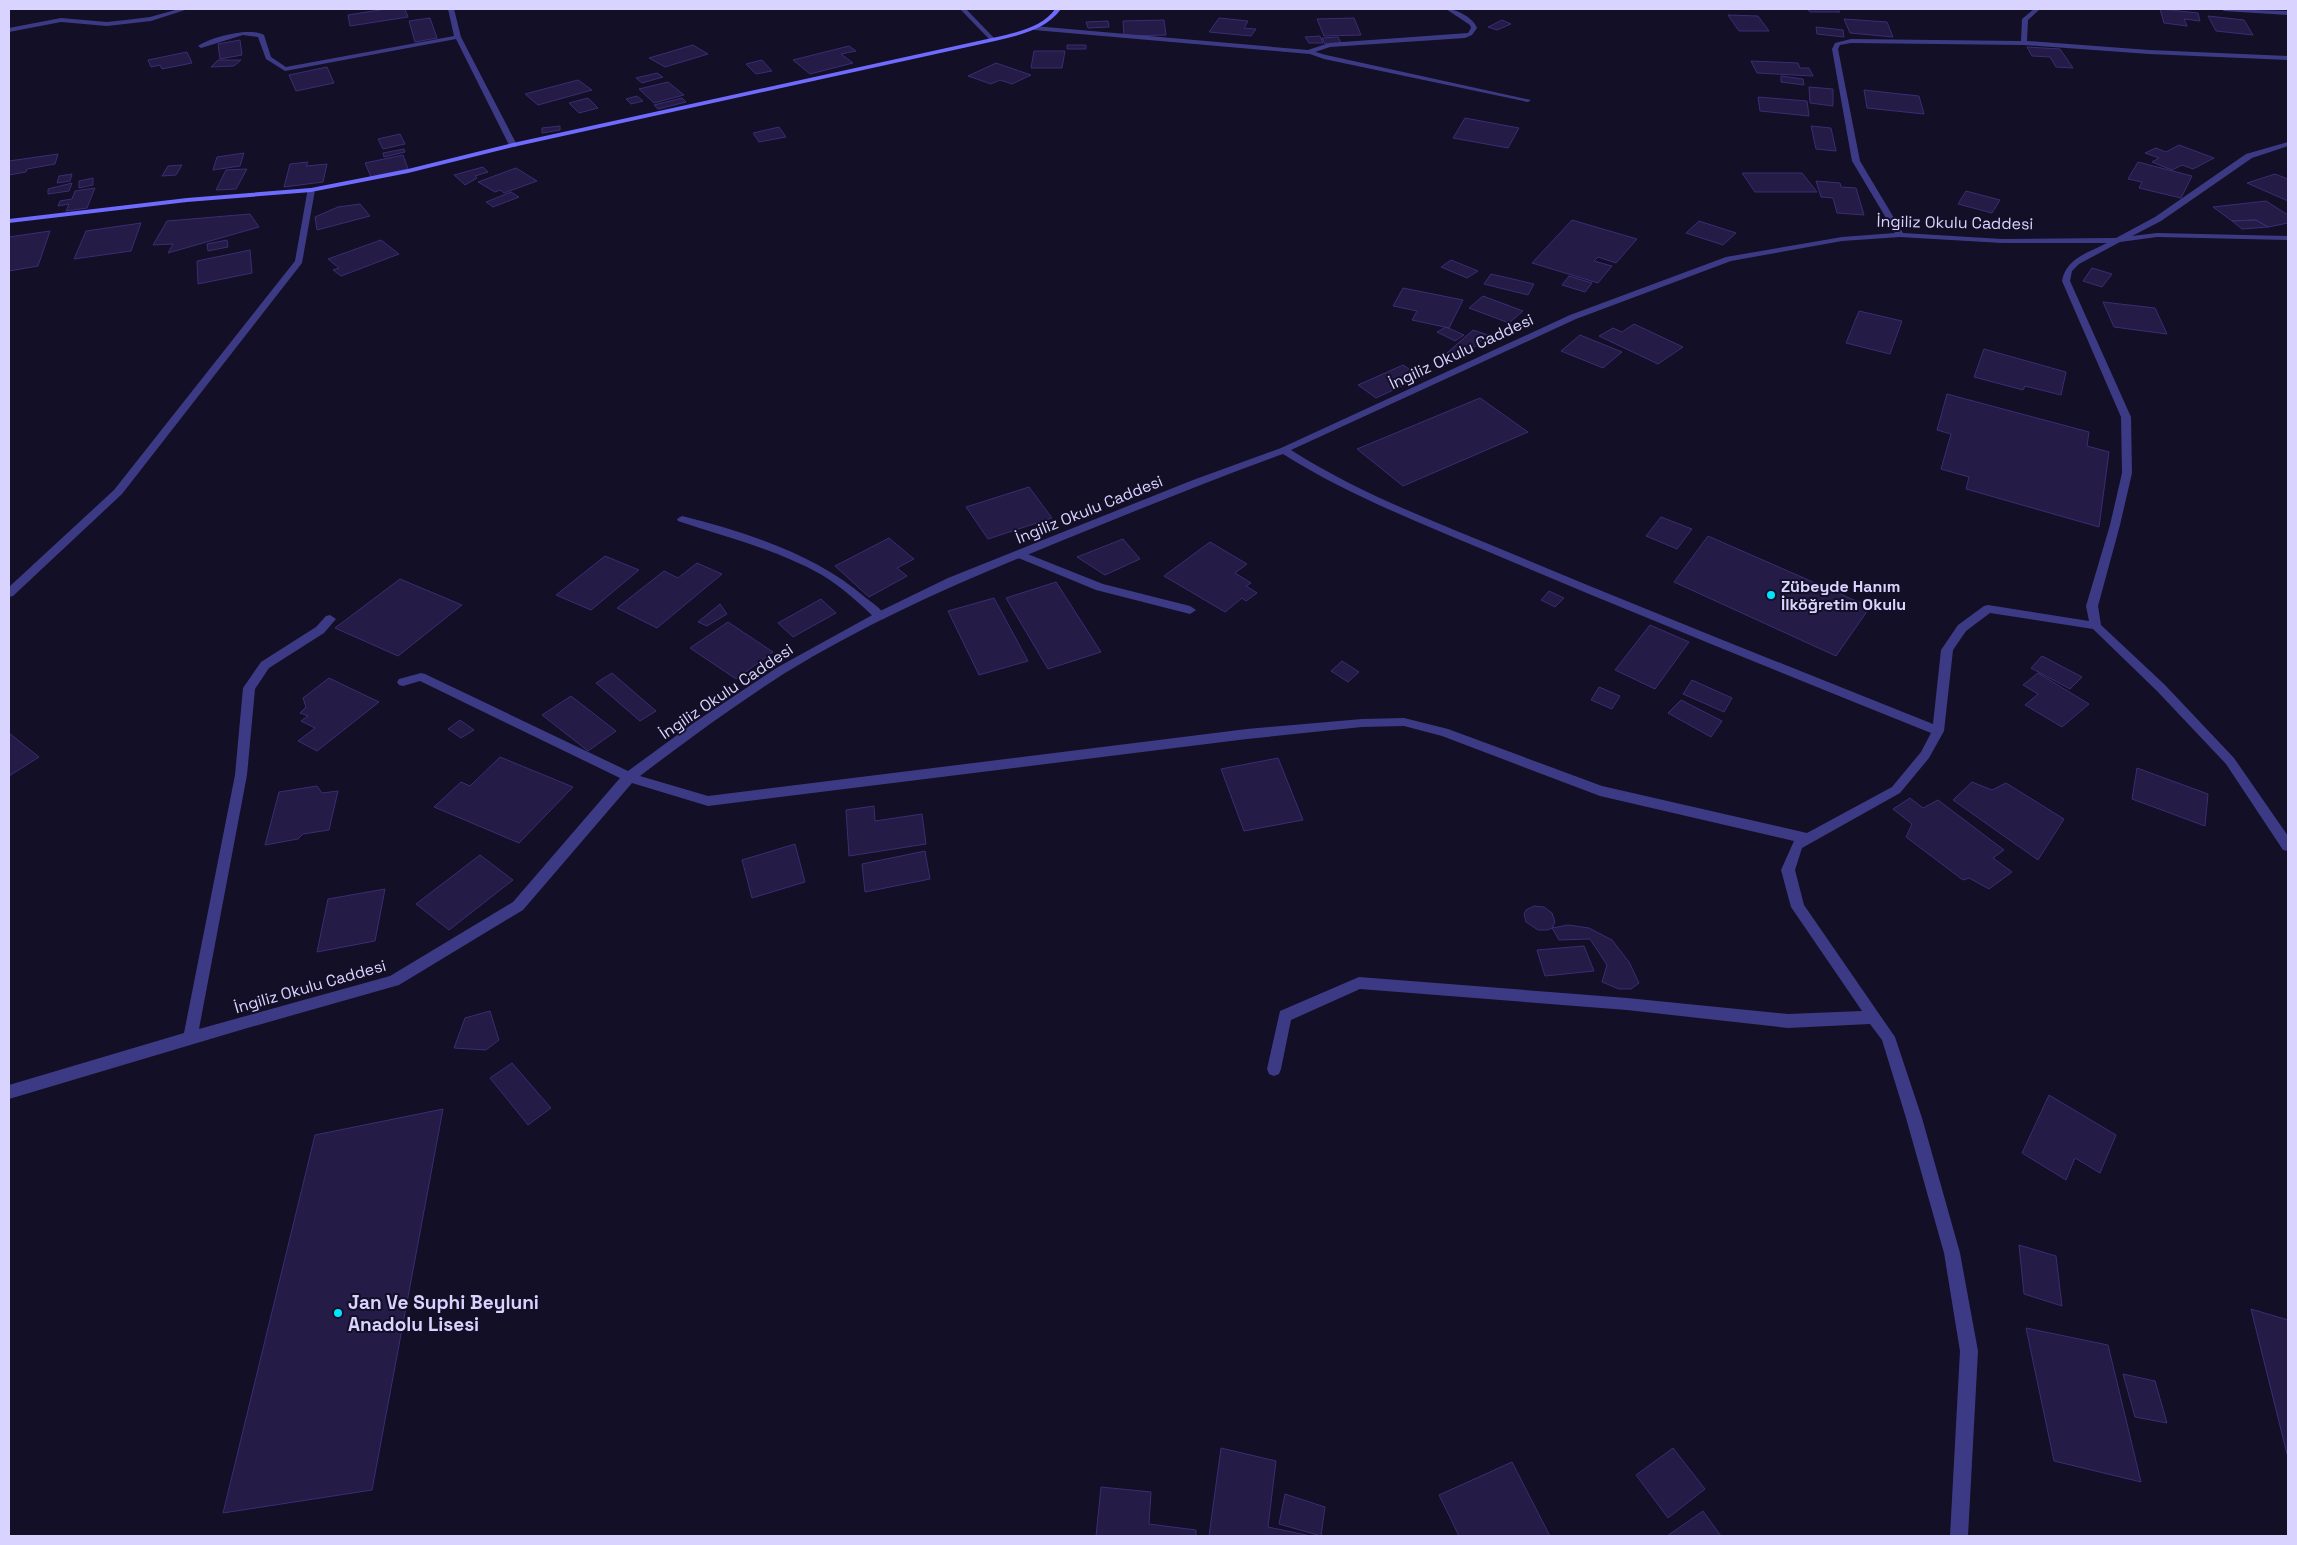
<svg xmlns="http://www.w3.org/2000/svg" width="2297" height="1545" font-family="'Space Grotesk',sans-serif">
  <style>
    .building { fill: #241b47; stroke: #3b2d73 }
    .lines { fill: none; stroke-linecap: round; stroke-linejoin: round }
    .lane { fill: #3d3a85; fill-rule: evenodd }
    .street { fill: #3d3a85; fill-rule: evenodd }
    .secondary { fill: #6f6bff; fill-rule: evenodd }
    .poi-dot { fill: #00e5ff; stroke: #130f26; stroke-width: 2 }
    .labels { text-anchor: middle; stroke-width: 4; stroke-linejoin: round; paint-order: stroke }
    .street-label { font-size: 16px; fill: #d9d4ff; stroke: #130f26 }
    .poi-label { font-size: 16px; font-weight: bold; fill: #d9d4ff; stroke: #130f26; text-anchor: start }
    .near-poi-label { font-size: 19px; font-weight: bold; fill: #d9d4ff; stroke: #130f26; text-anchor: start }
  </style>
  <rect width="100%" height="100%" fill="#130f26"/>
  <path class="building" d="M386 9H405L408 17 350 26 348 15Z
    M1807 9H1837L1840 12H1810Z
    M2160 9 2198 13 2200 21 2184 19 2187 26 2164 23Z
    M1728 15 1758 16 1769 31H1739Z
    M2208 16 2244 20 2253 35 2216 31Z
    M430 18 437 38 415 42 409 21Z
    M1219 18 1248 21 1244 28 1256 29 1251 36 1209 32Z
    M1354 18 1361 35 1324 36 1317 19Z
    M1844 19 1887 22 1893 37 1850 33Z
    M1164 20 1166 35 1124 36 1123 21Z
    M1502 20 1511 24 1497 30 1488 27Z
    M1108 21 1109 27 1088 28 1086 22Z
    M1816 27 1843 30 1844 37 1817 34Z
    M1320 36 1323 43H1309L1305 37Z
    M1338 37 1341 43 1325 44 1322 38Z
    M240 40 242 55 220 59 218 44Z
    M693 45 708 54 665 67 649 58Z
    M1067 45H1086V49H1067Z
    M849 46 856 51 841 54 853 63 810 74 793 60Z
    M2027 47 2060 49 2073 68 2056 67 2050 57 2032 56Z
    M1034 51H1065L1062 68H1031Z
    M187 52 192 63 162 69 160 65 151 67 148 60Z
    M218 60H241L234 66 211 67Z
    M762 60 772 71 756 74 746 64Z
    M1751 61 1798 63 1800 68H1809L1813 76 1757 73Z
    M996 63 1031 75 1012 84 1000 80 991 84 968 76Z
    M327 67 334 83 296 91 289 75Z
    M657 73 663 77 642 83 636 78Z
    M1781 76 1803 79 1804 85 1781 82Z
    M578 80 592 90 538 105 525 94Z
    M668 82 684 95 654 103 639 89Z
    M1809 87 1833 89V106L1810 103Z
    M1864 90 1919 96 1924 114 1867 108Z
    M637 96 643 101 631 104 626 99Z
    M1758 97 1807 101 1809 116 1760 111Z
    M588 98 598 108 579 113 569 103Z
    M682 98 686 102 658 109 654 105Z
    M1465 118 1519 128 1508 148 1453 138Z
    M560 126V130L542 133V128Z
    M1811 126 1831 128 1836 151 1816 149Z
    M779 127 786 137 759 142 753 133Z
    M400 134 405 144 383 149 378 139Z
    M2179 145 2214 158 2193 169 2182 165 2172 170 2152 162 2159 158 2145 153 2156 148 2166 152Z
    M404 149 405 152 384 157 383 153Z
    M244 153 240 166 213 170 217 157Z
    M58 154 55 164 27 169 26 172 9 175V161Z
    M403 155 408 169 371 177 365 163Z
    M308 162 306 166 327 164 323 182 284 187 290 164Z
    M2138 162 2192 176 2181 198 2139 188 2142 182 2128 179Z
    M182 165 176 175 162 176 168 166Z
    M483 167 488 172 475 176 477 178 465 185 454 175Z
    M516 168 537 181 504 193 500 190 495 192 478 182Z
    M247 169 236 189 216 190 226 170Z
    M1742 173H1802L1817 192H1755Z
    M72 174 70 181 57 183 59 176Z
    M2275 174 2288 179V201L2247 183Z
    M93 178V185L79 188V181Z
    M1816 181 1840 183 1841 187 1856 188 1864 215 1837 213 1833 198 1821 197Z
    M72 183 69 191 48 194V189Z
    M95 188 87 208 66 211 69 204 58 206 60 201 72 199 75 191Z
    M1966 191 2000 200 1992 213 1958 204Z
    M511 192 519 197 493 207 486 202Z
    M2266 201 2288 215V223L2268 227 2256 220 2232 221 2213 207Z
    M360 204 370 216 317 230 315 217 338 207Z
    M250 214 259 227 168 253 173 244 153 245 167 221Z
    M1572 220 1637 239 1616 263 1598 257 1594 261 1612 266 1598 283 1532 263Z
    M2256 220 2268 227 2242 229 2232 221Z
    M1699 221 1736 233 1723 245 1686 233Z
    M141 223 131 251 74 259 86 231Z
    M50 231 38 266 9 271V237Z
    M227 240 228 247 208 251 207 244Z
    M381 240 399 254 341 276 333 270 339 268 328 259Z
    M250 250 252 273 198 284 197 261Z
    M1451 260 1478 271 1467 278 1441 267Z
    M2092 268 2112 274 2102 287 2083 281Z
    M1491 274 1534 284 1528 295 1484 284Z
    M1569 276 1592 283 1585 292 1562 285Z
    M1403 288 1463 300 1449 328 1412 320 1417 311 1393 306Z
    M1483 296 1523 311 1509 323 1469 308Z
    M2103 302 2155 308 2167 334 2114 327Z
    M1859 311 1902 321 1890 354 1846 343Z
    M1634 324 1683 347 1658 364 1599 336 1613 328 1622 332Z
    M1446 327 1464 335 1455 341 1437 332Z
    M1473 330 1488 335 1462 358 1447 353Z
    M1580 335 1622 352 1603 368 1561 351Z
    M1984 349 2066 372 2061 395 2025 386 2023 390 1974 377Z
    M1403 365 1421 377 1376 398 1358 385Z
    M1947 394 2089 432 2087 446 2109 452 2099 527 1966 489 1969 477 1941 469 1951 434 1937 430Z
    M1480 398 1528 432 1403 486 1357 449Z
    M1029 487 1052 518 988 539 966 507Z
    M1661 517 1692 529 1677 549 1646 536Z
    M1708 536 1870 607 1836 656 1674 582Z
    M889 538 914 559 897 568 907 576 869 597 835 566Z
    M1123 539 1140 559 1105 575 1077 557Z
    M1210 542 1247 564 1235 573 1251 583 1246 586 1257 593 1246 601 1242 598 1225 612 1164 576Z
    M605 556 639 570 591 610 556 595Z
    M697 563 722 574 657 628 617 608 664 571 678 578Z
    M400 579 462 605 398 656 335 628Z
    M1056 582 1101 652 1048 669 1006 598Z
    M1549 591 1564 598 1555 607 1541 600Z
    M994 598 1028 661 979 675 948 611Z
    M821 599 836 613 793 637 778 623Z
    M720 604 727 614 707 626 698 622Z
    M728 622 773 652 736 679 690 648Z
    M1650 625 1689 642 1655 689 1615 670Z
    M2042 656 2082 677 2070 689 2031 668Z
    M1342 661 1359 672 1348 682 1331 671Z
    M612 673 656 711 640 721 596 683Z
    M2038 673 2089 704 2062 727 2025 705 2038 694 2023 685Z
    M329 678 379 702 317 751 298 741 315 728 301 721 308 716 300 713 306 707 303 698Z
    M1692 680 1732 698 1724 712 1683 694Z
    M1599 687 1620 696 1612 709 1591 700Z
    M571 696 616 731 588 751 542 715Z
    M1681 700 1722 721 1711 737 1668 713Z
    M460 720 474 730 461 738 448 729Z
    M9 733 39 757 9 776Z
    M500 757 573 787 519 843 434 807 461 782 470 786Z
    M1278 758 1303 820 1244 831 1221 769Z
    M2137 768 2208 794 2205 826 2132 799Z
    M1972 782 1992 790 2006 783 2064 819 2038 860 1953 800Z
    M317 786 322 793 338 791 329 830 303 834 298 839 265 845 279 792Z
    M1910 798 1923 808 1938 800 2004 850 1993 858 2012 872 1989 889 1969 878 1963 880 1906 837 1912 824 1893 809Z
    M874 806 875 821 922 814 926 844 849 856 846 810Z
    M795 844 805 882 752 898 742 860Z
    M925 851 930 879 865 892 862 864Z
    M480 855 513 880 449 930 416 904Z
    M385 889 375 941 317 952 328 899Z
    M1534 906 1544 907 1552 913 1555 922 1552 928 1548 930H1538L1526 922 1524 914 1526 910Z
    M1568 925 1589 928 1612 940 1629 962 1639 983 1631 989H1619L1602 982 1607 965 1590 939 1559 940 1552 928Z
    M1584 946 1594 971 1545 976 1537 950Z
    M490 1011 499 1040 486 1050 454 1048 465 1018Z
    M512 1063 551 1108 528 1125 490 1078Z
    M2049 1095 2116 1135 2100 1173 2075 1158 2066 1180 2022 1153Z
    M443 1109 372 1490 223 1513 315 1135Z
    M2019 1245 2056 1256 2062 1306 2024 1294Z
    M2251 1309 2288 1320V1454H2287Z
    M2026 1328 2108 1345 2141 1482 2054 1461Z
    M2123 1374 2155 1381 2167 1423 2135 1417Z
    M1221 1448 1276 1461 1268 1527 1311 1536H1209Z
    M1673 1448 1705 1489 1668 1518 1636 1475Z
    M1512 1462 1550 1536H1459L1439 1495Z
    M1101 1487 1151 1492 1149 1524 1196 1530V1536H1096Z
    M1285 1494 1325 1507 1321 1536 1279 1524Z
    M1703 1511 1721 1536H1667Z"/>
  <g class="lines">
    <path class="lane" d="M1309 50 1326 55 1531 100 1528 102 1324 59 1307 53V51Z
      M682 516C745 532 816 554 866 598 873 603 881 609 886 616L884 619H876C859 603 842 587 822 575 778 550 726 537 678 521L677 519Z
      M1020 551 1103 584 1190 606 1196 610 1190 614 1096 590 1016 557 1015 555Z"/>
    <path class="street" d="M179 9H188L151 21 107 26 61 22 9 32V28L61 18 107 22 126 20 150 17Z
      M448 9H454L461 37 517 145 516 147 509 145 456 39 285 71 266 59 258 37 243 35 201 48 198 46C211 37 250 27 264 35L271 57 286 67 454 36Z
      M960 9H966L995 39V41H991Z
      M1446 9C1455 8 1474 18 1477 28L1472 35 1465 38 1330 47 1309 54 1034 30 1031 28 1034 26 1308 50 1329 43 1468 33 1471 28 1470 25Z
      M2034 9H2040L2028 20 2027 41 2149 50 2288 56V60L2149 54 2024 45 1851 43 1840 45 1838 49 1860 161 1903 233 2002 239 2116 238 2155 217 2246 154 2288 142V146L2252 158 2161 221 2132 236 2157 233 2288 236V240L2157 237 2120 242 2079 264 2072 271 2070 281 2131 417 2132 473 2120 525 2098 606 2101 625 2165 685 2234 758 2288 836V851L2283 850 2226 764 2157 691 2093 629 1990 613 1966 631 1953 650 1944 731 1929 758 1900 793 1802 848 1795 870 1804 905 1895 1037 1922 1118 1960 1253 1978 1351 1968 1536H1950L1960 1351 1944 1253 1906 1118 1882 1040 1870 1024 1788 1028 1627 1010 1360 989 1291 1020 1281 1069 1279 1074 1274 1076 1269 1074 1267 1069 1280 1011 1359 977 1627 998 1788 1014 1862 1011 1791 907 1781 870 1794 841 1600 796 1442 736 1404 726 1362 727 1247 739 708 806 632 783 523 910 399 985 244 1029 9 1099V1085L184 1033 235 775 243 688 261 662 316 627 326 616 330 615 336 619 324 633 269 668 255 689 247 775 199 1029 390 976 513 902 620 778 420 681 403 686 399 685 397 682 399 679 421 673 425 674 628 771 695 722 778 667 876 613 948 578 1193 480 1281 448 1570 315 1726 257 1842 237 1895 233 1852 161 1832 49 1835 43 1851 39 2021 41 2022 19ZM1900 237 2002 243H2107C2088 253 2066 258 2062 281L2121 417 2122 473 2110 525 2086 606 2089 621 1988 605 1984 606 1958 625 1941 650 1933 724C1795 669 1657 614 1520 557 1442 524 1363 496 1291 450L1576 319 1731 261 1842 241ZM1283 454C1356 500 1436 529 1515 563 1653 621 1792 677 1931 733L1921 752 1892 787 1807 833 1602 786 1448 729 1404 718 1362 719 1247 729 708 796 640 776C687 740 735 705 785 673 873 619 967 579 1061 541 1135 511 1208 481 1283 454Z
      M2221 9 2288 11V15L2224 11Z
      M308 188 315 190 302 263 122 494 13 596 9 597V587L114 490 295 261Z"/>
    <path class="secondary" d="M1055 9H1061C1046 30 1019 35 995 41L513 147 408 173 311 192 187 202 9 223V219L187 198 311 188 408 169 513 143 992 38C1014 33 1042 28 1055 9Z"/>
  </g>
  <g class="poi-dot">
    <circle cx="1771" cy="595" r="5"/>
    <circle cx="338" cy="1313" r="5"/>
  </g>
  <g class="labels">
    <g class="street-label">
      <text transform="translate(1955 222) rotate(1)" y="6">İngiliz Okulu Caddesi</text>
      <text transform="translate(1461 351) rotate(-25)" y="6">İngiliz Okulu Caddesi</text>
      <text transform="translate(1089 509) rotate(-22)" y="6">İngiliz Okulu Caddesi</text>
      <text transform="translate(726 691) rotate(-34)" y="6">İngiliz Okulu Caddesi</text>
      <text transform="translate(310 986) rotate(-16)" y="6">İngiliz Okulu Caddesi</text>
    </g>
    <g class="poi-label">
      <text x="1781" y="592">Zübeyde Hanım<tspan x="1781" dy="18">İlköğretim Okulu</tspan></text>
    </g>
    <g class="near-poi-label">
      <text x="348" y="1309">Jan Ve Suphi Beyluni<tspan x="348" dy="22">Anadolu Lisesi</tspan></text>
    </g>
  </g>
  <rect width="2297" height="1545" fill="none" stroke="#d9d4ff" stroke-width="20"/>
</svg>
